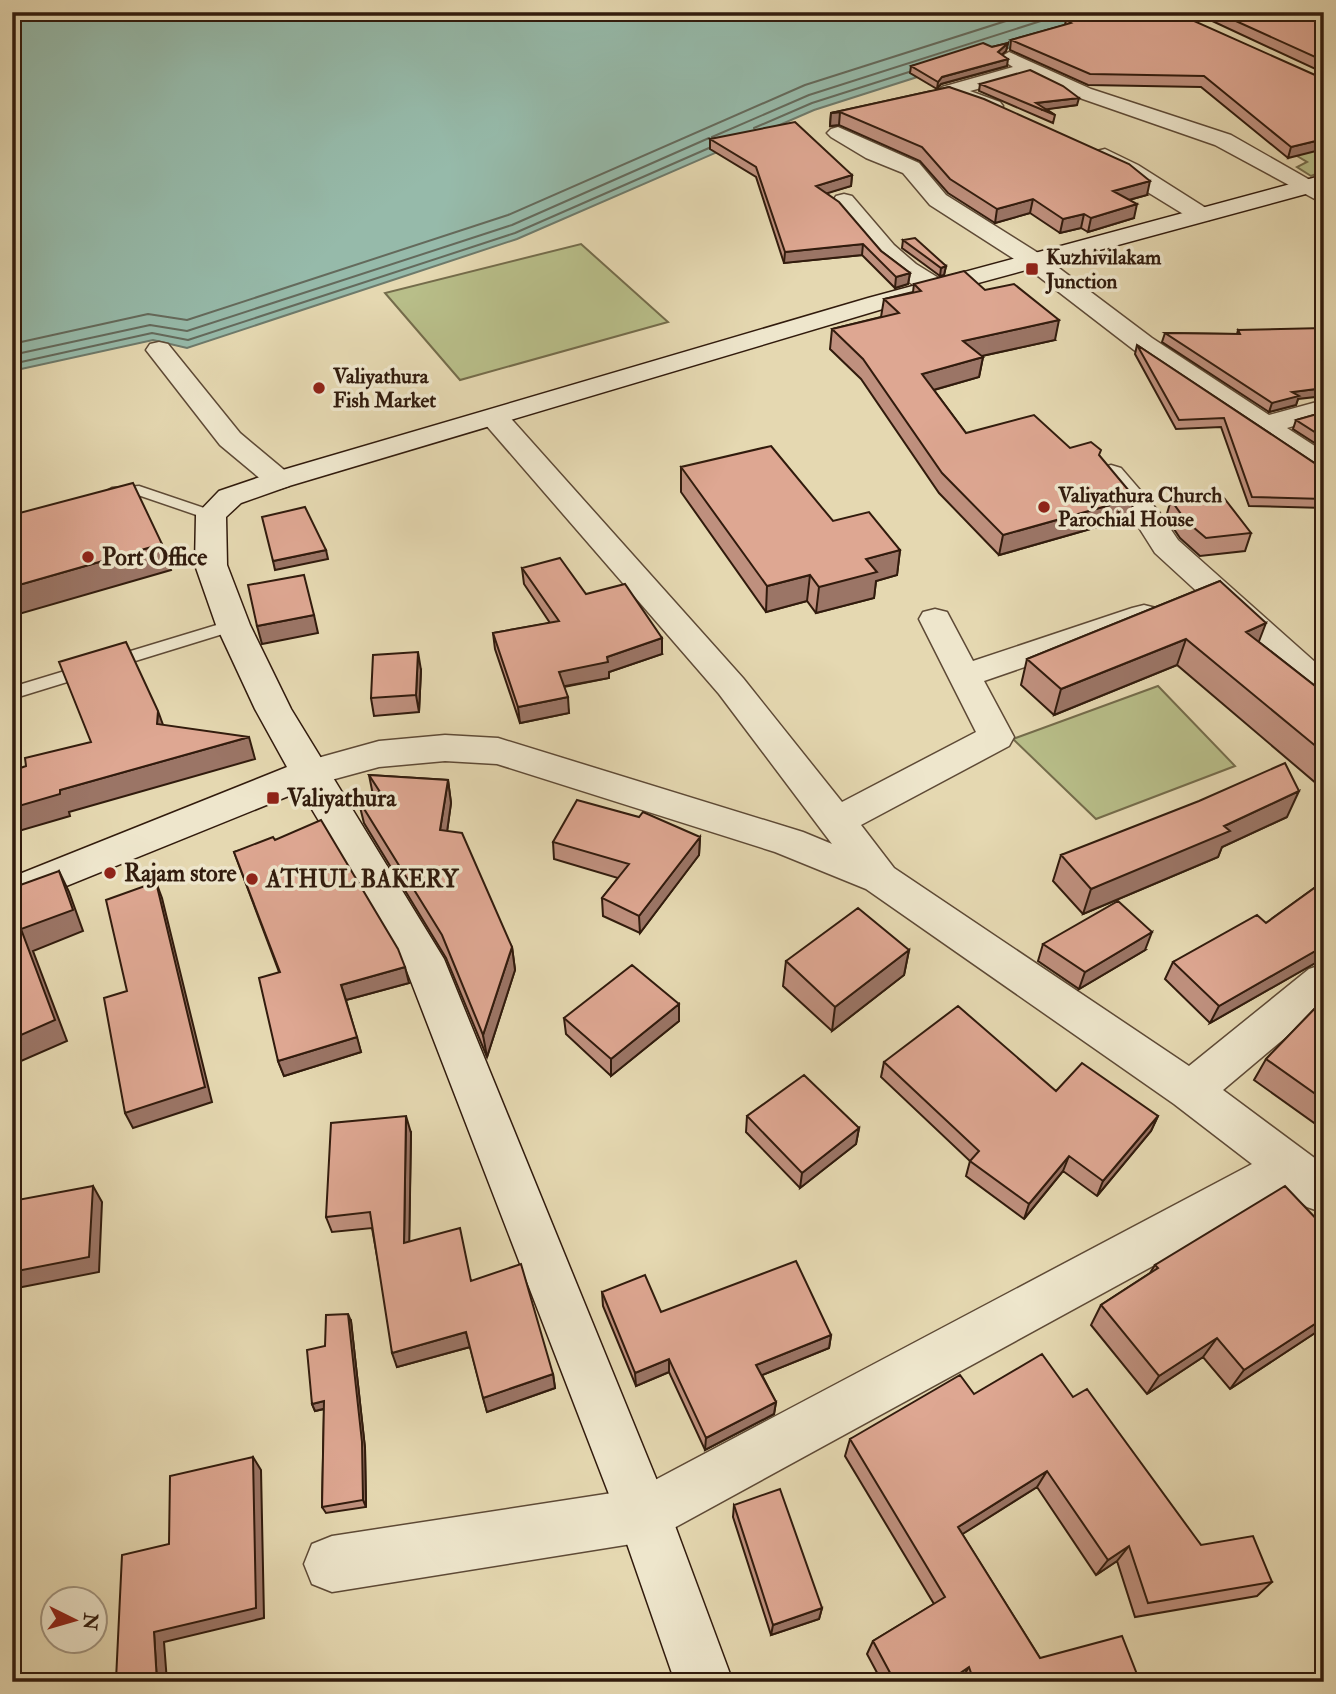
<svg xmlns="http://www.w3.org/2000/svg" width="1336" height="1694" font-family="'IM FELL Double Pica',serif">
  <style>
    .green { fill: #b8be89; stroke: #746c4b; stroke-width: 2 }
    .water { fill: #96baaa; stroke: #6e7a6b; stroke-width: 2 }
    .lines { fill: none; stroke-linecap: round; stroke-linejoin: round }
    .shore { stroke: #646a5c; stroke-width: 2 }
    .service-casing { stroke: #5e4a36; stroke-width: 3 }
    .minor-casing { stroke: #5e4a36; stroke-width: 3 }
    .secondary-casing { stroke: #311b0d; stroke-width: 3 }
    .service { fill: #eee6cc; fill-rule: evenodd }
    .minor { fill: #eee6cc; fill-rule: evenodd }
    .secondary { fill: #eee6cc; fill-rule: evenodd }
    .wall { fill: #bf907e; stroke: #311b0d; stroke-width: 2 }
    .shaded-wall { fill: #9b7566; stroke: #311b0d; stroke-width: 2 }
    .building { fill: #dea792; stroke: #311b0d; stroke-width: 2 }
    .poi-dot { fill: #8f2418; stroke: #eee6cc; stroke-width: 2.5 }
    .labels { text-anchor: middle; stroke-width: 7; stroke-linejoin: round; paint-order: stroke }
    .far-poi-label { font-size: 21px; font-weight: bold; fill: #311b0d; stroke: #eee6cc; text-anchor: start }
    .poi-label { font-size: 24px; font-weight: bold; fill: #311b0d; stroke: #eee6cc; text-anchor: start }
  </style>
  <rect width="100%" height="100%" fill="#e5d8b1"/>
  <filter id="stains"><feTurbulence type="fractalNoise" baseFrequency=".00286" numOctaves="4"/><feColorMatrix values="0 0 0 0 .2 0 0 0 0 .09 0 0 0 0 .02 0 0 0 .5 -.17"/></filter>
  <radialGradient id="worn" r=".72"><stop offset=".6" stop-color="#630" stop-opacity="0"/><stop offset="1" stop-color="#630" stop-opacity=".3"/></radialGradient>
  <path class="green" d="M1324 141V171L1311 176 1297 167 1307 162 1287 150Z
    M581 244 668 322 460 380 385 293Z
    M1158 686 1235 766 1096 819 1013 739Z"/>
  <path class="water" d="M12 12H1121L814 110 517 239 187 348 153 340 12 371Z"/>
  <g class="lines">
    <path class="shore" d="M754 128 812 103 909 72
      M712 137 809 95 1069 12
      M12 344 148 314 187 320 508 215 805 85 1034 12
      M12 355 150 325 187 331 512 225 709 138
      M12 364 152 333 188 340 515 233 709 148"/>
    <g class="service-casing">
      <path id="service" d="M139 486 216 512 219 515 211 520 138 495 112 496 105 492 112 488Z
        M233 620 241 625 239 629 12 699V687Z"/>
    </g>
    <g class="minor-casing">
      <path id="minor" d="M1009 52 1091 89 1231 135 1324 188V204L1215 145 1077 97 1029 75 970 91 1000 102 1003 106 1000 110 993 112 942 95 939 91 942 87 1013 67 999 58Z
        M838 127 919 163 946 195 1043 256 1152 338 1269 415 1324 400V417L1287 428 1324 452V474L1314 471 1134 350 1025 266 930 205 903 173 866 158 831 137 827 133 831 129Z
        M1105 149 1138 165 1209 210 1213 215 1209 220H1193L1097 161 1094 156 1097 151Z
        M844 194 852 196 894 245 916 264 945 282 948 287 945 292C908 301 851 228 833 201L836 196Z
        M159 342 168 344 240 433 289 474 294 480 289 486 279 489 269 486 220 445 146 350 150 344Z
        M495 410 505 412 743 678 842 802 976 732 919 619 923 612 935 609 947 612 973 661 1132 608 1144 605 1156 608 1160 615 1156 622 984 681 1014 737 1009 746 861 825 894 868 1189 1066 1309 969 1324 964V1005L1223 1090 1324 1165V1213L1307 1207 1288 1192 663 1534 644 1542 332 1592 312 1584 304 1564 312 1544 332 1536 638 1489 1252 1164 1174 1104 866 889 775 852 497 764 445 761 379 767 309 786 296 782 291 773 296 764 379 741 445 735 498 738 803 832 832 844 719 694 485 424 481 418 485 412Z
        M1111 465 1121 468 1159 512 1178 540 1324 670V701L1312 697 1155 553 1136 523 1096 474 1101 468Z"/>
    </g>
    <g class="secondary-casing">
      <path id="secondary" d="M1324 175V189L886 308 289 486 241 503 226 517 227 565 250 625 291 709 444 959 671 1515 733 1682H675L617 1515 404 963 301 791 12 908V877L287 767 255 709 216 625 195 565 196 515 219 491 269 474 868 298Z"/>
    </g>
    <use href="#service" class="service"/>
    <use href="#minor" class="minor"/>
    <use href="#secondary" class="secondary"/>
  </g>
  <path class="wall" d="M1193 12H1324V73Z
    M1066 20 1324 79 1288 158 1201 87 1088 85 1010 50 1011 40 1065 25Z
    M1008 43 1006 51 1002 54 1007 66 941 84 937 89 910 73 911 66Z
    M980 84 1077 105 1046 109 1055 115 1053 123 979 91Z
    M949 87 1147 195 1129 200 1134 218 1088 232 1081 228 1060 233 1030 213 995 223 948 193 920 161 839 125 830 126 831 113Z
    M710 139 852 175 851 186 826 193 881 251 910 273 908 284 895 288 862 255 784 263 756 177 710 149Z
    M903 240 946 266 944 275 940 276 902 248Z
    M914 284 985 290 1055 340 982 356 983 357 979 377 934 390 966 433 1070 448 1099 455 1129 518 999 555 939 493 861 379 830 349 832 329 881 317 884 299 913 292Z
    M1238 330 1298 399 1296 405 1269 412 1162 342 1165 333 1237 334Z
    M1137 345 1316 464 1324 467V508L1249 506 1221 427 1176 429 1135 354Z
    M1324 412V449L1293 429 1296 420Z
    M681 467 833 521 900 550 897 575 876 581 874 598 816 613 807 601 766 612 681 492Z
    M1171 500 1251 533 1245 551 1200 556 1180 538 1166 517Z
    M522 568 586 594 662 654 609 672V678L564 687 569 713 520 723 495 649 493 633 550 623 524 584Z
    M1220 581 1259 642 1324 693V790L1177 665 1054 715 1021 685 1027 659Z
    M421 670 419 712 374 716 371 698Z
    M369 775 448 780 451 803 447 831 512 947 515 970 487 1057 446 958 364 823 358 799 373 795Z
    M1287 817 1222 847 1218 857 1083 914 1053 881 1061 855Z
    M700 837 699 855 640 933 603 916 602 898 618 878 554 859 553 842Z
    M275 840 409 983 346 1000 361 1052 284 1076 278 1061 279 972 234 852Z
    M1324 881V958L1210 1023 1165 979 1173 962 1266 923Z
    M1043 944 1145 950 1079 989 1038 961Z
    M909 950 904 975 832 1031 783 986 786 961Z
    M1324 999V1130L1254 1080 1266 1059Z
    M679 1004V1021L611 1076 566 1034 564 1018Z
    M884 1062 1056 1091 1158 1116 1151 1131 1097 1196 1063 1171 1024 1219 966 1176 970 1161 881 1077Z
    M747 1116 859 1128 856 1144 800 1188 746 1132Z
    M411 1133 409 1242 471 1281 553 1374 555 1388 487 1412 470 1347 397 1367 372 1228 332 1232 326 1217Z
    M1324 1227V1327L1230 1389 1203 1357 1147 1394 1091 1325 1101 1305 1150 1273 1155 1265Z
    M602 1292 661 1312 831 1335 829 1348 762 1375 776 1402 774 1414 705 1450 669 1372 636 1386 603 1306Z
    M351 1321 365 1448 366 1507 326 1513 322 1507 324 1409 315 1411 312 1404 325 1346Z
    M974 1394 1073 1397 1201 1545 1272 1582 1257 1596 1135 1617 1117 1561 1096 1575 1037 1487 962 1534 1040 1658 1140 1682H962L961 1680 958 1682H882L867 1654 873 1641 934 1604 845 1456 850 1439Z
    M734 1505 822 1608 819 1619 771 1635 733 1517Z"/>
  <path class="shaded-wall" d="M1008 43 1006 51 997 59 998 52Z
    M1008 59 1007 66 941 84 937 89 938 82 942 77Z
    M1079 98 1077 105 1042 110 1036 103Z
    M840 112 839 125 830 126 831 113Z
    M1324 139V149L1288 158 1291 147Z
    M852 175 851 186 815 197 816 186Z
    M1150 181 1147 195 1110 205 1113 191Z
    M1033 199 1030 213 995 223 997 209Z
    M1137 204 1134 218 1088 232 1091 218Z
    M1084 214 1081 228 1060 233 1063 219Z
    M863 244 862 255 784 263 785 252Z
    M946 266 944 275 940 276 941 268Z
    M910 273 908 284 895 288 896 277Z
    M1059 320 1055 340 959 361 963 341Z
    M983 357 979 377 919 394 922 374Z
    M1324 388V396L1298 399 1296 405 1269 412 1272 403 1292 392Z
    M1135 498 1129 518 999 555 1003 535Z
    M162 544 171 570 12 616V587Z
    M326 550 328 559 275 570 273 561Z
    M900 550 897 575 876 581 874 598 816 613 819 587 866 559Z
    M810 575 807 601 766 612 767 586Z
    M314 615 318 633 262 644 257 626Z
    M1266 623 1256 649 1246 632Z
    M662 638V654L609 672V678L560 687 559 672 607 657Z
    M1186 639 1177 665 1054 715 1061 689Z
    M418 652 421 670 419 712 416 695Z
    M568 697 569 713 520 723 518 707Z
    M158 711 166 733 157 724Z
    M249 737 255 759 69 812 70 816 12 833V808L60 790Z
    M448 780 451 803 444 854 440 830Z
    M1299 791 1287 817 1222 847 1218 857 1083 914 1091 889Z
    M700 837 699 855 640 933 639 916Z
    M59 871 69 892 83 931 33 951 67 1041 12 1065V1039L21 929Z
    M156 882 162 898 212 1102 133 1128 125 1113Z
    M1152 932 1145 950 1079 989 1085 972Z
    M1324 946V958L1210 1023 1219 1006Z
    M512 947 515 970 487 1057 483 1035Z
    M909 950 904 975 832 1031 835 1007Z
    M405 967 409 983 346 1000 341 985Z
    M679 1004V1021L611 1076V1059Z
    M357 1037 361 1052 284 1076 278 1061Z
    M406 1116 411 1133 409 1258 404 1243Z
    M1158 1116 1151 1131 1097 1196 1103 1181Z
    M859 1128 856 1144 800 1188 802 1173Z
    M1069 1156 1063 1171 1024 1219 1029 1204Z
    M93 1186 102 1202 99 1272 12 1289V1272Z
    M348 1314 351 1321 365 1448 366 1507 363 1500Z
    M1324 1318V1327L1230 1389 1244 1370Z
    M466 1332 470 1347 397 1367 392 1353Z
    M831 1335 829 1348 755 1378 756 1365Z
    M1217 1338 1203 1357 1147 1394 1159 1376Z
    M669 1359V1372L636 1386 635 1373Z
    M553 1374 555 1388 487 1412 483 1398Z
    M324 1401 327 1408 315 1411 312 1404Z
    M776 1402 774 1414 705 1450 706 1438Z
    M253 1457 261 1470 264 1618 164 1642 167 1682H157L154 1632Z
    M1047 1471 1037 1487 950 1542 958 1527Z
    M1129 1546 1117 1561 1096 1575 1108 1560Z
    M822 1608 819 1619 771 1635 773 1625Z
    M969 1667 961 1680 958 1682H947Z"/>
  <path class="building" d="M1093 12H1174L1324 79V139L1291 147 1204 76 1090 74 1011 40 1071 23 1066 20Z
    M1216 12H1324V61Z
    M983 43 992 47 1008 43 998 52 1008 59 942 77 938 82 911 66Z
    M1030 70 1063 86 1079 98 1036 103 1055 115 980 84Z
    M949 87 984 99 1129 164 1150 181 1113 191 1137 204 1091 218 1084 214 1063 219 1033 199 997 209 950 179 922 147 840 112 831 113Z
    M795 122 852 175 816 186 839 202 881 251 910 273 896 277 863 244 785 252 756 167 710 139Z
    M915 238 946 266 941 268 903 240Z
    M964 271 985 290 1014 284 1059 320 963 341 983 357 922 374 966 433 1034 415 1070 448 1091 442 1101 450 1099 455 1135 498 1003 535 942 473 863 359 832 329 899 313 884 299 921 291 914 284Z
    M1324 328V355L1321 356 1324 358V388L1292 392 1299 396 1272 403 1165 333 1240 334 1238 330Z
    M1137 345 1316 464 1324 467V499L1252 497 1224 418 1179 420Z
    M1324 412V438L1296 420Z
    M771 446 833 521 869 512 900 550 866 559 877 572 819 587 810 575 767 586 681 467Z
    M133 483 162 544 12 587V515Z
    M1221 494 1251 533 1206 538 1186 521 1171 500Z
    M305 507 326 550 273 561 262 517Z
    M560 558 586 594 625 584 662 638 607 657 608 662 559 672 568 697 518 707 493 633 559 621 522 568Z
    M304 575 314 615 257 626 248 585Z
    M1220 581 1266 623 1246 632 1324 693V753L1186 639 1061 689 1027 659Z
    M126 642 158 711 157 724 249 737 60 790V794L12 808V771L26 766 25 758 91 742 59 662Z
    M418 652 416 695 371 698 373 655Z
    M1285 763 1299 791 1224 826 1230 831 1091 889 1061 855 1199 801Z
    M369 775 448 780 440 830 462 833 512 947 483 1035 442 935 358 799 380 792Z
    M577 800 639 817 643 812 700 837 639 916 602 898 629 864 553 842Z
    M321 820 398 949 405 967 341 985 357 1037 278 1061 259 978 280 972 234 852 273 837 275 840Z
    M59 871 73 910 21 929 55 1020 12 1039V888Z
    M1324 881V946L1219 1006 1173 962 1257 915 1266 923Z
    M156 882 205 1087 125 1113 104 998 127 991 106 900Z
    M1118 901 1152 932 1085 972 1043 944Z
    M858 908 909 950 835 1007 786 961Z
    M632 965 679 1004 611 1059 564 1018Z
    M1324 999V1100L1266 1059Z
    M958 1006 1056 1091 1082 1063 1158 1116 1103 1181 1069 1156 1029 1204 970 1161 979 1151 884 1062Z
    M804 1075 859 1128 802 1173 747 1116Z
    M406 1116 404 1243 460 1228 471 1281 521 1264 553 1374 483 1398 466 1332 392 1353 370 1212 326 1217 331 1123Z
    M93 1186 89 1257 12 1272V1201Z
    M1285 1186 1324 1227V1318L1244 1370 1217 1338 1159 1376 1101 1305 1158 1268 1155 1265Z
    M796 1261 831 1335 756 1365 776 1402 706 1438 669 1359 635 1373 602 1292 645 1275 661 1312Z
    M348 1314 362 1442 363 1500 322 1507 324 1401 312 1404 307 1350 325 1346 326 1315Z
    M1042 1354 1073 1397 1087 1389 1201 1545 1253 1536 1272 1582 1148 1603 1129 1546 1108 1560 1047 1471 958 1527 1040 1658 1122 1636 1140 1682H974L969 1667 947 1682H895L873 1641 945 1597 850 1439 960 1375 974 1394Z
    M253 1457 256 1608 154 1632 157 1682H112L116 1680 122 1555 169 1544 170 1476Z
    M780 1489 822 1608 773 1625 734 1505Z"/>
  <g class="poi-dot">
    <rect x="1025" y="262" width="14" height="14" rx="3.5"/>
    <circle cx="319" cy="388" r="7"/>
    <circle cx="1044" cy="507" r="7"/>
    <circle cx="88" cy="557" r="7"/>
    <rect x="266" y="791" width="14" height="14" rx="3.5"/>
    <circle cx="110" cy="873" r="7"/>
    <circle cx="252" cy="879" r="7"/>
  </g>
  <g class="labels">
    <g class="far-poi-label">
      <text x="1046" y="264">Kuzhivilakam<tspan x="1046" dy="24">Junction</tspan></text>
      <text x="333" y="383">Valiyathura<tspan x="333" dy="24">Fish Market</tspan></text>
      <text x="1058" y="502">Valiyathura Church<tspan x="1058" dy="24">Parochial House</tspan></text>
    </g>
    <g class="poi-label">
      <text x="102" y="565">Port Office</text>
      <text x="287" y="806">Valiyathura</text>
      <text x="124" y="881">Rajam store</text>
      <text x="266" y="887">ATHUL BAKERY</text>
    </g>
  </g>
  <rect width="1336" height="1694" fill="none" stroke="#e5d8b1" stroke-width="42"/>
  <rect x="14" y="14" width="1308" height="1666" fill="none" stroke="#311b0d" stroke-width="3.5"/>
  <rect x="21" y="21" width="1294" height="1652" fill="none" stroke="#311b0d" stroke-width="2"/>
  <g transform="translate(74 1620) rotate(95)"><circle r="33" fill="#eee6cc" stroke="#a29580" stroke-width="2"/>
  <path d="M0-5L12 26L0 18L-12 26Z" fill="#8f2418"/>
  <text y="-10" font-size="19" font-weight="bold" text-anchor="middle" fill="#311b0d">N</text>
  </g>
  <rect width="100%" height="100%" filter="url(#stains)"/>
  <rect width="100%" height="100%" fill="url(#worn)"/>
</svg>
